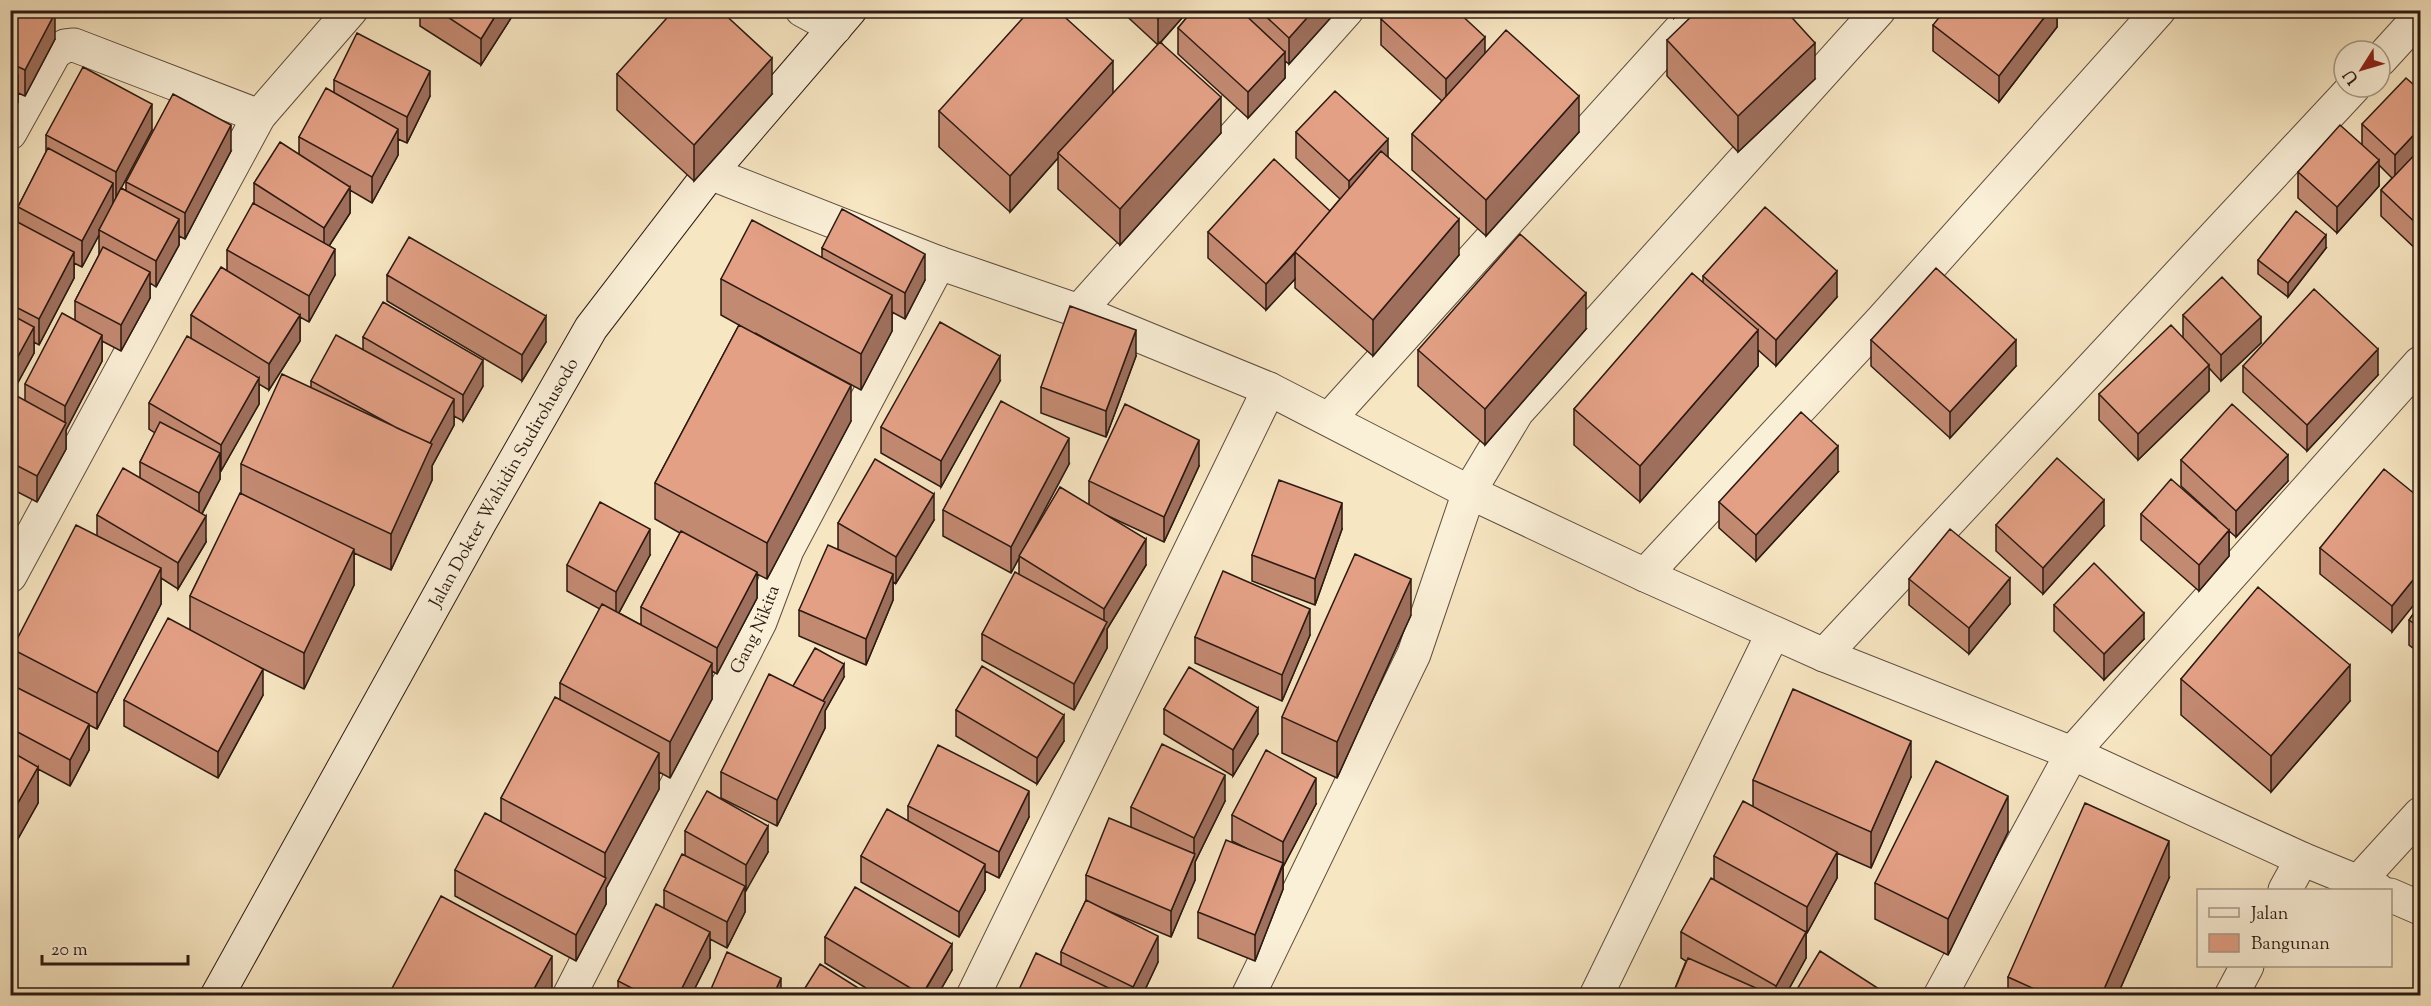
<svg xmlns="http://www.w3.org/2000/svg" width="2431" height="1006" font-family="'Sorts Mill Goudy',serif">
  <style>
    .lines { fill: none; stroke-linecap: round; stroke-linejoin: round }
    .street-casing { stroke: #5f4d3e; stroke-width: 35 }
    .secondary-casing { stroke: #2c1a12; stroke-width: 35 }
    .street { stroke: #faefd7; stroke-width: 33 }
    .secondary { stroke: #faefd7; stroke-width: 33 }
    .wall { fill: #c38a72; stroke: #2c1a12; stroke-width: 1.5 }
    .shaded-wall { fill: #9f705d; stroke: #2c1a12; stroke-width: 1.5 }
    .building { fill: #e3a085; stroke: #2c1a12; stroke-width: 1.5 }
    .labels { text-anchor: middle; stroke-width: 4.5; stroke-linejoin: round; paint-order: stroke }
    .street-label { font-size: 18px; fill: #2c1a12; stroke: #faefd7 }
  </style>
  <rect width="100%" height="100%" fill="#f7e6c2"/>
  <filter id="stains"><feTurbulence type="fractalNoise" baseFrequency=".00333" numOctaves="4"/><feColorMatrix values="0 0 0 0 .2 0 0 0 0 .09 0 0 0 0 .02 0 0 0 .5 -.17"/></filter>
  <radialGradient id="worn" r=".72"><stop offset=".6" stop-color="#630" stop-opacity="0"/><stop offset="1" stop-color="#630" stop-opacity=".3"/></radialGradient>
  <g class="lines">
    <g class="street-casing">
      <g id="street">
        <path d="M802 10 835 28"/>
        <path d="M2380 60 2420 16"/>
        <path d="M10 133 55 52 65 46 74 45 259 116"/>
        <path d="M710 173 939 263 1079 311 1269 389 1469 492 1645 575 1824 655 2072 753 2302 859 2378 890"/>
        <path d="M1079 311 1347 10"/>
        <path d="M1329 419 1698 10"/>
        <path d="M1645 575 1882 320 2159 10"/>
        <path d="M10 576 259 116 351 10"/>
        <path d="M1824 655 2354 87"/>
        <path d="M2358 882 2420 814"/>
        <path d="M2285 890 2302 859"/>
        <path d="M2390 895 2420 908"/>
        <path id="s1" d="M569 996 760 622 787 550 939 263"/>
        <path d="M973 996 1269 389"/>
        <path d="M1248 996 1414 654 1469 492 1517 412 1879 10"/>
        <path d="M1596 996 1773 633"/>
        <path d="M1940 996 2072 753 2420 363"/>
        <path d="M2231 996 2247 966"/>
      </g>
    </g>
    <g class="secondary-casing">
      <g id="secondary">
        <path id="s2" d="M217 996 480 522 591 328 710 173 850 10"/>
      </g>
    </g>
    <use href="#street" class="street"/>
    <use href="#secondary" class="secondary"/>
  </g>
  <path class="wall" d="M10 10 55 39 25 96 18 93V102L10 116Z
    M420 10H511V18L481 65 420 26Z
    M1120 10H1189L1161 42 1221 133 1120 245 1058 189V158L1010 212 939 147V111L1113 94 1158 45Z
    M1193 10H1335V13L1289 64 1285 61V78L1248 118 1178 54V28Z
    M1664 10H1680L1674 18Z
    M2057 10V27L1999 102 1933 51V25Z
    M1381 19 1485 53 1579 132 1486 236 1412 170V134L1442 101 1381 45Z
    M1667 40 1815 79 1738 152 1667 76Z
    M617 74 772 94 694 181 617 110Z
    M334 80 430 96 407 143 398 139V155L372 203 350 190V213L329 246 335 275 309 322 300 317V341L269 390 259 384V404L221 471H220V479L202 514 206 542 178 589 161 578V604L97 729 89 725V750L70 786 38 769V803L10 853V684L12 685V649L97 536V515L140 478V462L155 433 149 429V403L191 339V315L227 270V250L254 204V183L299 155V137L334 92Z
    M2421 91V254L2381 216V190L2392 178 2379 165V186L2337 233 2298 198V172L2362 145V124Z
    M152 130 121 188 126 191V182L231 151 185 239 179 236V245L156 287 150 283V298L121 351 102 341V361L66 430V449L37 502 10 488V404L25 401V384L75 320V301L99 255V235L82 267 74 263V278L39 345 34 342V353L10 397V218L18 222V207L46 152V135Z
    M1296 132 1388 157 1459 255 1373 356 1295 288V279L1266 310 1208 258V232L1330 211 1340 199 1296 158Z
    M822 248 925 280 905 319 892 312V331L861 390 755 333 851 421 767 579 757 574V598L717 674 712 671V699L670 778 659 772V789L606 888V904L576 961 455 896V870L501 822V798L560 700V683L600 609 567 591V565L650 555 619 613 641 625V607L680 533 655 519V483L739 325 721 315V279L822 257Z
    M2326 248 2288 297 2258 274V260Z
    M387 275 546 342 522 381 387 301Z
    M1703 276 1837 297 1776 366 1758 350V366L1640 502 1574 445V409L1703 282Z
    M2183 315 2261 343 2221 381 2209 368V391L2138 460 2099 420V394L2183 338Z
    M1586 329 1485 445 1418 386V350Z
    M363 337 483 386 463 421 454 416V425L432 466V480L391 570 354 553V585L304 689 241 658 263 695 218 778 124 726V700L190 630V596L241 493V464L311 387V381L363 349Z
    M1871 340 2016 366 1950 438 1871 366Z
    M1136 356 1106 437 1041 413V387Z
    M2243 366 2378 375 2307 451 2243 392Z
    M1000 381 941 487 881 453V427Z
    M2421 401V442L2418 440V404Z
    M2181 460 2288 481 2236 537 2229 531V556L2199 591 2141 540V514L2216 518 2181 486Z
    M1069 464 1027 542 1089 505V481L1199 466 1164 542 1106 515 1146 565 1107 629V648L1074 710 982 660V634L1019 574V558L1011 573 943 536V510Z
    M1838 472 1756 561 1719 528V502Z
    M2421 499 2392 632 2320 574V548Z
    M934 520 896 583 893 582V600L866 665 799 636V610L841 551 838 549V523Z
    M1996 525 2104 526 2043 594 1996 551Z
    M1342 529 1315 605 1252 581V555Z
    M1909 579 2010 604 1969 654 1909 605Z
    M2421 603V654L2409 645V620Z
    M2054 605 2144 639 2104 680 2054 631Z
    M1411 615 1337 778 1282 753V717Z
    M1310 635 1282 701 1195 663V637Z
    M844 677 825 711V728L777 826 721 798V772L793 686Z
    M2181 679 2350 701 2271 792 2181 715Z
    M1164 709 1258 734 1233 776 1164 734Z
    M956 710 1064 741 1037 784 956 736Z
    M1911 777 1871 868 1837 853V878L1807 933 1806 932V958L1785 996H1672L1686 961 1681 958V932L1714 880V856L1753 806V780Z
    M1225 801 1195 862V880L1171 937 1094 905 1158 962 1142 996H1016L1061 965V952L1086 900V875L1131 827V807Z
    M1316 804 1283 867V889L1255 961 1198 938V912L1246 848 1232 841V815Z
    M908 806 1029 817 999 878 985 871V890L959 937 861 882V856L908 821Z
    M685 831 768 852 745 891V912L727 948 710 939V958L691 996H618V981L664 908V890L685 855Z
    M2008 832 1948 955 1875 919V883Z
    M2169 878 2117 996H2008V977Z
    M825 937 952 970 937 996H879L825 963Z"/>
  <path class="shaded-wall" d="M499 10H511V18L481 65V39Z
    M1166 10H1189L1158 45V19Z
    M1314 10H1335V13L1289 64V38Z
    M1674 10H1680L1674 18Z
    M2050 10H2057V27L1999 102V76Z
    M55 13V39L25 96V70Z
    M1485 37V63L1446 105V79Z
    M1815 43V79L1738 152V116Z
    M1285 52V78L1248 118V92Z
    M772 58V94L694 181V145Z
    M1113 61V97L1058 153V158L1010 212V176Z
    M430 71V96L407 143V117Z
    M18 76V102L10 116V90Z
    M1579 96V132L1486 236V200Z
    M1221 97V133L1120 245V209Z
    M152 104V130L116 198V172Z
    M231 125V151L185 239V213Z
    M2421 127V153L2395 181V155Z
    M398 129V155L372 203V177Z
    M1388 139V165L1349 207V181Z
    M2379 160V186L2337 233V207Z
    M113 183V209L99 230V235L82 267V241Z
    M350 187V213L324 254V228Z
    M179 219V245L156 287V261Z
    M1459 219V255L1373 356V320Z
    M2326 235V248L2288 297V283Z
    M335 249V275L309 322V296Z
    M74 252V278L39 345V319Z
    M1295 253V279L1266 310V284Z
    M925 254V280L905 319V293Z
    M1837 271V297L1776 366V340Z
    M150 272V298L121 351V325Z
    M1586 293V329L1485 445V409Z
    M892 295V331L861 390V354Z
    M300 315V341L269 390V364Z
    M546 316V342L522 381V355Z
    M2261 317V343L2221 381V355Z
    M34 327V353L10 397V371Z
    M1136 330V356L1106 437V411Z
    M1758 330V366L1640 502V466Z
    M102 335V361L66 430V449L37 502V476L65 425V406Z
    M2016 340V366L1950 438V412Z
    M2378 349V375L2307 451V425Z
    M1000 356V381L941 487V461Z
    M483 360V386L463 421V395Z
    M2209 365V391L2138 460V434Z
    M259 378V404L221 471V445Z
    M851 385V421L767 579V543Z
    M454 399V425L432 466V480L391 570V534L429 445Z
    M1069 438V464L1011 573V547Z
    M1199 440V466L1164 542V517Z
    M1838 446V472L1756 561V535Z
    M220 453V479L199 519V493Z
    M2288 455V481L2236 537V511Z
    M934 494V520L896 583V557Z
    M2104 500V526L2043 594V568Z
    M1342 503V529L1315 605V579Z
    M206 516V542L178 589V563Z
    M650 529V555L616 618V592Z
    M2229 530V556L2199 591V565Z
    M1146 539V565L1107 629V648L1074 710V684L1104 629V609Z
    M354 549V585L304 689V653Z
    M161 568V604L97 729V693Z
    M2421 570V596L2392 632V606Z
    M757 572V598L717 674V648Z
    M893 574V600L866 665V639Z
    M2010 578V604L1969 654V628Z
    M1411 579V615L1337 778V742Z
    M1310 609V635L1282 701V675Z
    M2144 613V639L2104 680V654Z
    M712 663V699L670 778V742Z
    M844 664V677L825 711V728L777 826V800L822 702Z
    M2350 665V701L2271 792V756Z
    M263 669V695L218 778V752Z
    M1258 708V734L1233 776V750Z
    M1064 715V741L1037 784V758Z
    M89 724V750L70 786V760Z
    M1911 741V777L1871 868V832Z
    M659 753V789L606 888V904L576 961V935L605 880V853Z
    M38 767V803L10 853V817Z
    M1225 775V801L1195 862V880L1171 937V911L1194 857V838Z
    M1316 778V804L1283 867V889L1255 961V935L1283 865V842Z
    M1029 791V817L999 878V852Z
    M2008 796V832L1948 955V919Z
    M768 826V852L746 891V865Z
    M2169 841V878L2117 996H2101Z
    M1837 852V878L1807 933V907Z
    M985 864V890L959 937V912Z
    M745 886V912L727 948V922Z
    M710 932V958L691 996H678Z
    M1806 932V958L1785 996H1776V986Z
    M1158 936V962L1142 996H1133V987Z
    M952 944V970L937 996H922Z
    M552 956V992L550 996H530Z
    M781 978V996H773Z"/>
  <path class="building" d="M10 10H50L55 13 25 70 10 63Z
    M437 10H499L481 39Z
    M674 10H720L772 58 694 145 617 74Z
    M1030 10H1057L1113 61 1010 176 939 111Z
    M1149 10H1166L1158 19Z
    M1193 10H1240L1285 52 1248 92 1178 28Z
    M1259 10H1314L1289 38Z
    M1389 10H1456L1485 37 1446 79 1381 19Z
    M1698 10H1785L1815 43 1738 116 1667 40Z
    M1945 10H2050L1999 76 1933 25Z
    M1506 30 1579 96 1486 200 1412 134Z
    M357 33 430 71 407 117 334 80Z
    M1160 42 1221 97 1120 209 1058 153Z
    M83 67 152 104 116 172 46 135Z
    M10 72 18 76 10 90Z
    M2406 78 2421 91V127L2395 155 2362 124Z
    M326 88 398 129 372 177 299 137Z
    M1335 91 1388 139 1349 181 1296 132Z
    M173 94 231 125 185 213 126 182Z
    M2340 125 2379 160 2337 207 2298 172Z
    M280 142 350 187 324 228 254 183Z
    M48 148 113 183 82 241 18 207Z
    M2421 148V228L2381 190Z
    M1381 151 1459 219 1373 320 1295 252Z
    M1274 159 1330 211 1295 252 1266 284 1208 232Z
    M121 188 179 219 156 261 99 230Z
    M253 203 335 249 309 296 227 250Z
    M1765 207 1837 271 1776 340 1703 276Z
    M842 209 925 254 905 293 822 248Z
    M2296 211 2326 235 2288 283 2258 260Z
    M10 218 74 252 39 319 10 304Z
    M752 220 892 295 861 354 721 279Z
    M1520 234 1586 293 1485 409 1418 350Z
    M409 237 546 316 522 355 387 275Z
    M103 247 150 272 121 325 75 301Z
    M221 267 300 315 269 364 191 315Z
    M1936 268 2016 340 1950 412 1871 340Z
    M1692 273 1758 330 1640 466 1574 409Z
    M2222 277 2261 317 2221 355 2183 315Z
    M2314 289 2378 349 2307 425 2243 366Z
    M383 302 483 360 463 395 363 337Z
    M1070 306 1136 330 1106 411 1041 387Z
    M62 313 102 335 65 406 25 384Z
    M10 314 34 327 10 371Z
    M940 322 1000 356 941 461 881 427Z
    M739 325 851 385 767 543 655 483Z
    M2171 325 2209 365 2138 434 2099 394Z
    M336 335 454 399 430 443 397 428 311 381Z
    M187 336 259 378 221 445 149 403Z
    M282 374 432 444 391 534 241 464Z
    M15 395 66 423 37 476 10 462V404Z
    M1001 401 1069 438 1011 547 943 510Z
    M1125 404 1199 440 1164 517 1089 481Z
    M2232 404 2288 455 2236 511 2181 460Z
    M1801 412 1838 446 1756 535 1719 502Z
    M160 422 220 453 199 493 140 462Z
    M2057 458 2104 500 2043 568 1996 525Z
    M875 459 934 494 896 557 838 523Z
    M123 468 206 516 178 563 97 515Z
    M2384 469 2421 499V570L2392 606 2320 548Z
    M2171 479 2229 530 2199 565 2141 514Z
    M1279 480 1342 503 1315 579 1252 555Z
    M1060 487 1146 539 1104 609 1019 556Z
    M240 493 354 549 304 653 190 596Z
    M600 502 650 529 616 592 567 565Z
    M76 525 161 568 97 693 12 649Z
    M1950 529 2010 578 1969 628 1909 579Z
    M681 531 757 572 717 648 641 607Z
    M828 545 893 574 866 639 799 610Z
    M1355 554 1411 579 1337 742 1282 717Z
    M2094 563 2144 613 2104 654 2054 605Z
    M1223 571 1310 609 1282 675 1195 637Z
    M1015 572 1107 622 1074 684 982 634Z
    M2258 587 2350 665 2271 756 2181 679Z
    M2421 603V628L2409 620Z
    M602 604 712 663 670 742 560 683Z
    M168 618 263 669 218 752 124 700Z
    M815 648 844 664 823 701 793 686Z
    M982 666 1064 715 1037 758 956 710Z
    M1189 667 1258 708 1233 750 1164 709Z
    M769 674 825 702 777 800 721 772Z
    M10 684 89 724 70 760 10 728Z
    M1793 689 1911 741 1871 832 1753 780Z
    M555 697 659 753 605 853 501 798Z
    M1162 744 1225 775 1194 838 1131 807Z
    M938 745 1029 791 999 852 908 806Z
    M1266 750 1316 778 1283 842 1232 815Z
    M10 751 38 767 10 817Z
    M1936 761 2008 796 1948 919 1875 883Z
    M707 791 768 826 746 865 685 831Z
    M1743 801 1837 852 1807 907 1714 856Z
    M2085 803 2169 841 2101 996H2050L2008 977Z
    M887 809 985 864 959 912 861 856Z
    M485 813 606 878 576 935 455 870Z
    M1109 818 1195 854 1171 911 1086 875Z
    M1226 840 1283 863 1255 935 1198 912Z
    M682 854 745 886 727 922 664 890Z
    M1711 878 1806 932 1776 986 1681 932Z
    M855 887 952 944 922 995 825 937Z
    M441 896 552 956 530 996H388Z
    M1086 900 1158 936 1133 987 1061 952Z
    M656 904 710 932 678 996H647L618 981Z
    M1820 951 1890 996H1793Z
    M727 952 781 978 773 996H708Z
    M1036 953 1119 993V996H1016Z
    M1688 958 1774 996H1672Z
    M820 964 871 996H800Z"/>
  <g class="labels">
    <g class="street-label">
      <text dy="6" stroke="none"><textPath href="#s2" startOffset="588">Jalan Dokter Wahidin Sudirohusodo</textPath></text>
      <text dy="6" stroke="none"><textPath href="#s1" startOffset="411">Gang Nikita</textPath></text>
    </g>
  </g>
  <rect width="2431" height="1006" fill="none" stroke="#f7e6c2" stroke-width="36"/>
  <rect x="12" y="12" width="2407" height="982" fill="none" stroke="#2c1a12" stroke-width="3"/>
  <rect x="18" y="18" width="2395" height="970" fill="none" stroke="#2c1a12" stroke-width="1.5"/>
  <rect x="2197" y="889" width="195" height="78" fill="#faefd7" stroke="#a89a88" stroke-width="1.5"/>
  <rect x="2209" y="908" width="30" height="9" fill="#faefd7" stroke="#a89a88" stroke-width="1.5"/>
  <text x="2251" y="919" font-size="18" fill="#2c1a12">Jalan</text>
  <rect x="2209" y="934" width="30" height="18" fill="#e3a085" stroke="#a89a88" stroke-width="1.5"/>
  <text x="2251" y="949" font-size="18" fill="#2c1a12">Bangunan</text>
  <g transform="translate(2362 69) rotate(233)"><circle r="28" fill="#faefd7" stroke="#a89a88" stroke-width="1.5"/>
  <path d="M0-4.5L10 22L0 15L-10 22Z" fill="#8f2418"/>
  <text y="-9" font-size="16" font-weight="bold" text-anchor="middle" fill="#2c1a12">U</text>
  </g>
  <path d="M42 955v9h146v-9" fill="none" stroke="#2c1a12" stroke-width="3"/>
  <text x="51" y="955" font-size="18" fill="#2c1a12" stroke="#faefd7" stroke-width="4.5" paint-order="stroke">20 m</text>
  <rect width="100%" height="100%" filter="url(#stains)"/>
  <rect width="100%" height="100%" fill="url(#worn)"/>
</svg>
